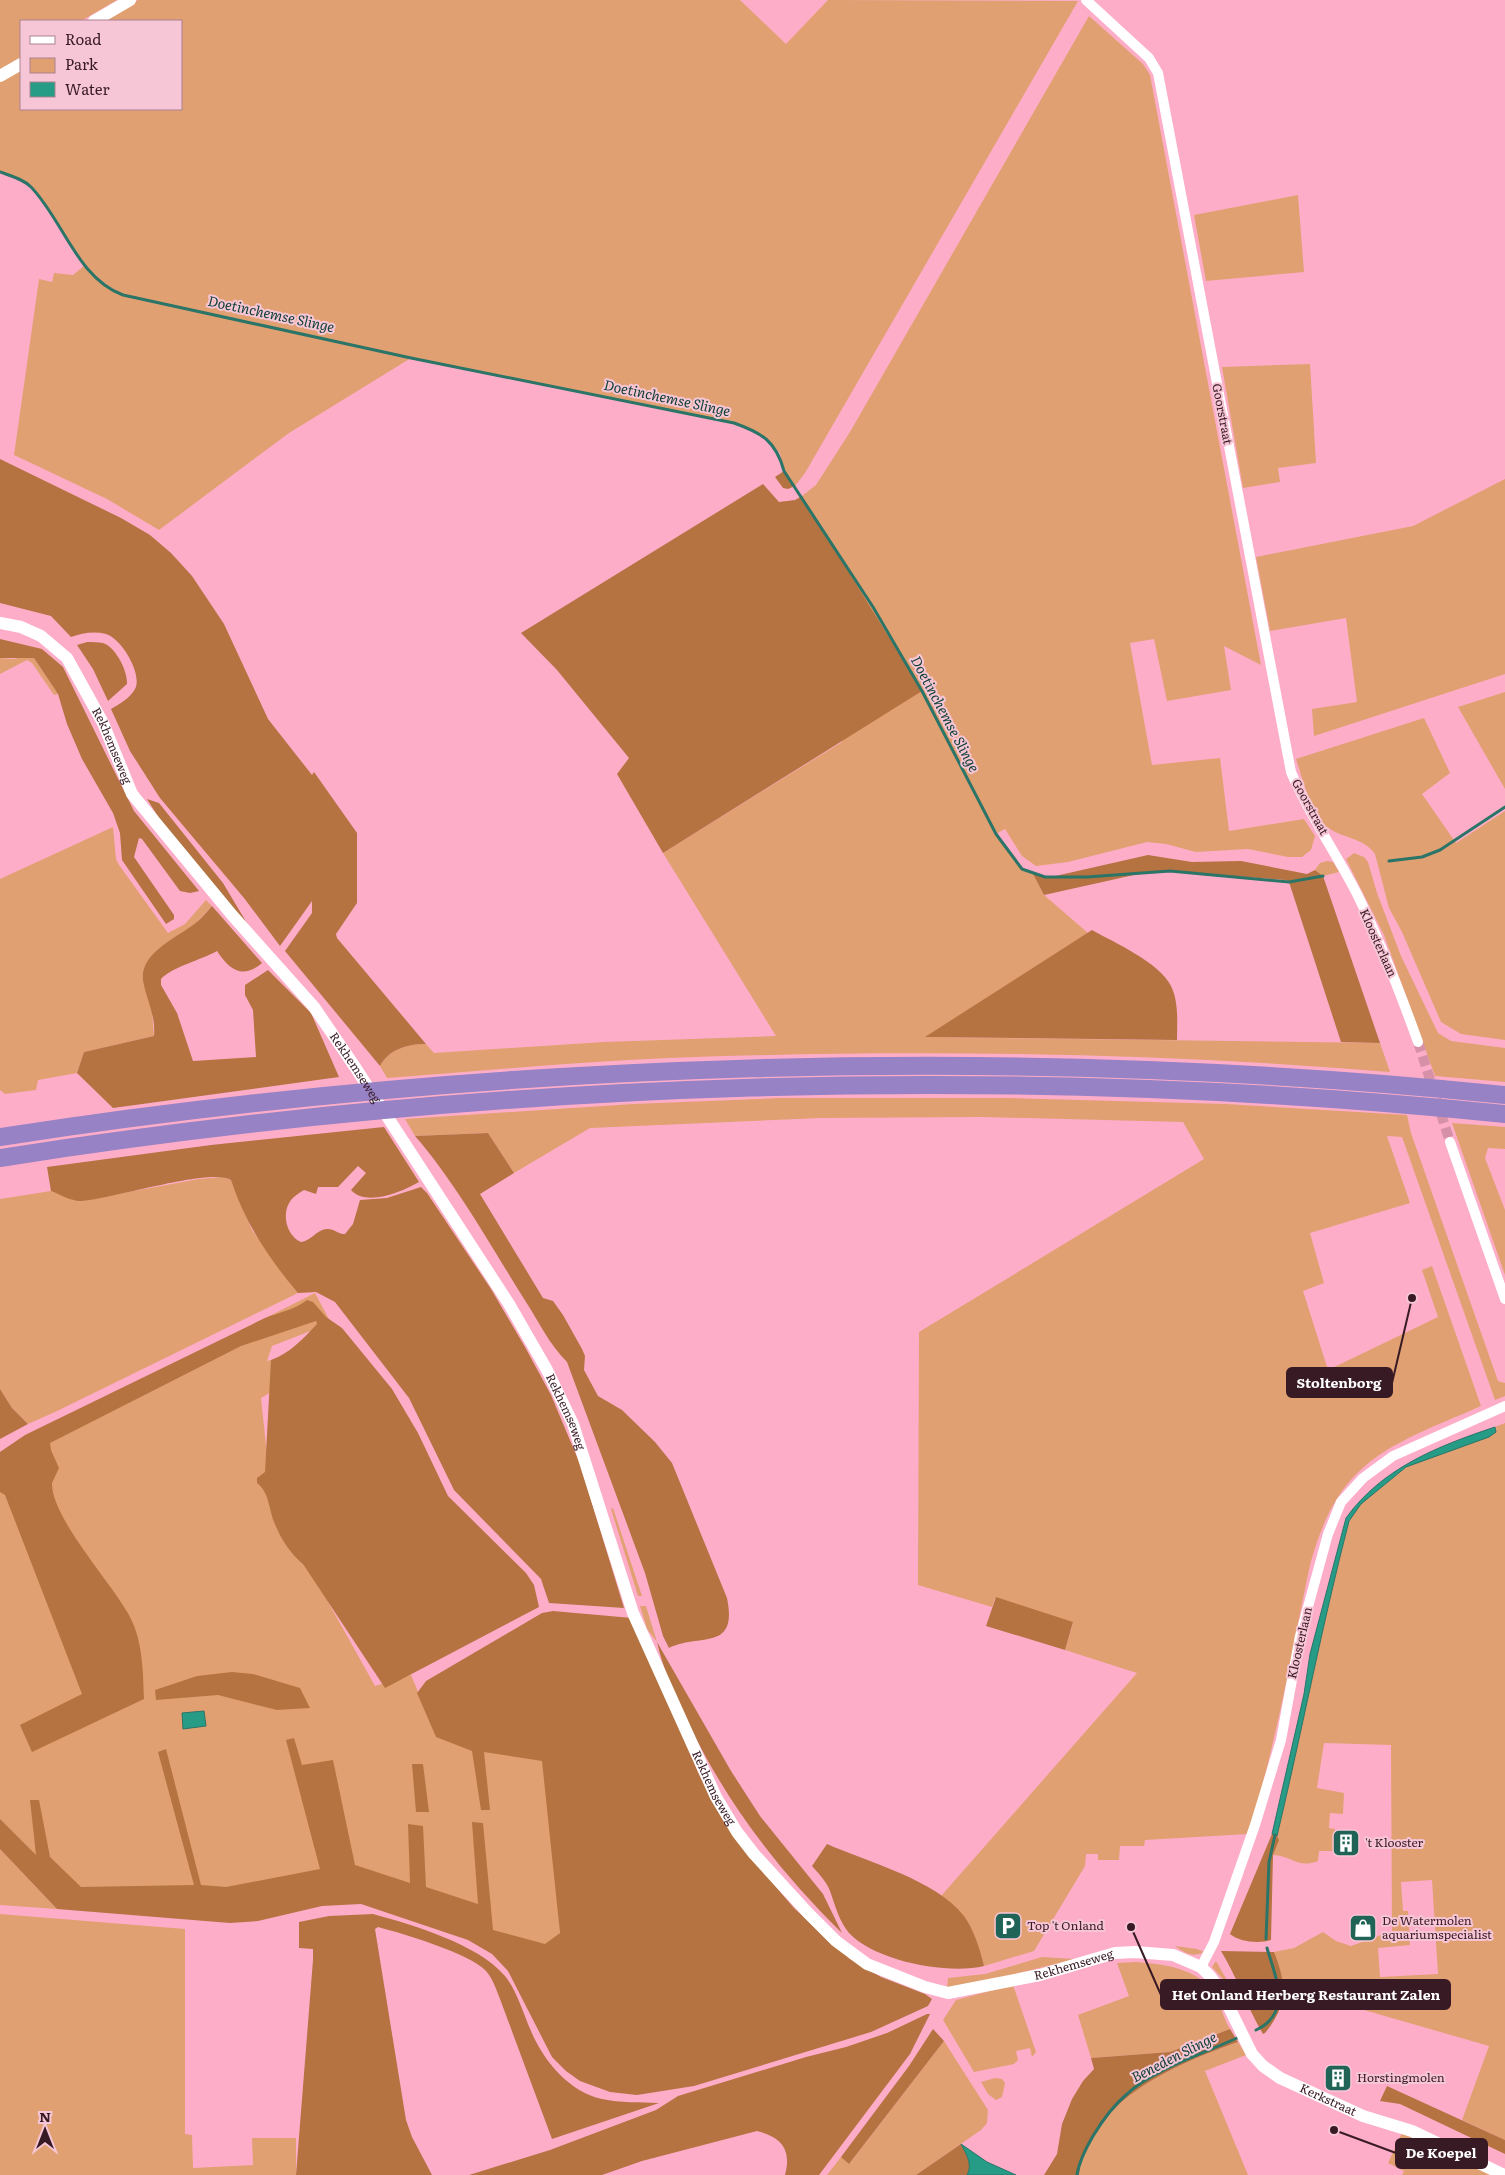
<svg xmlns="http://www.w3.org/2000/svg" width="1505" height="2175" font-family="Literata,serif">
  <style>
    .green { fill: #e1a071; fill-rule: evenodd }
    .forest { fill: #b47340 }
    .water { fill: #269b85; stroke: #2b7468 }
    .lines { fill: none; stroke-linecap: round; stroke-linejoin: round }
    .stream { stroke: #2b7468; stroke-width: 3 }
    .minor-tunnel { stroke: #d690a8; stroke-width: 10; stroke-dasharray: 10 5; stroke-linecap: butt }
    .minor { stroke: #fff; stroke-width: 10 }
    .tertiary { stroke: #fff; stroke-width: 12 }
    .motorway { stroke: #9682c4; stroke-width: 18 }
    .labels { text-anchor: middle; stroke-width: 4; stroke-linejoin: round; paint-order: stroke }
    .street-label { font-size: 12px; fill: #381a25; stroke: #f7c6d6 }
    .poi-label { font-size: 12px; fill: #381a25; stroke: #f7c6d6; text-anchor: start }
    .water-label { font-size: 14px; font-style: italic; fill: #104137; stroke: #f7c6d6 }
    .leader { fill: none; stroke: #381a25; stroke-width: 2 }
    .callout-dot { fill: #381a25; stroke: #f7c6d6; stroke-width: 2 }
    .callout { fill: #381a25; stroke: #381a25; stroke-width: 2 }
    .callout-label { font-size: 14px; text-anchor: middle; font-weight: bold; fill: #fff }
  </style>
  <rect width="100%" height="100%" fill="#feadc9"/>
  <path class="green" d="M0 0H117L81 21H21V57L0 70Z
    M138 0H740L786 44 828 0 1078 1 805 473 795 486 784 471 780 453 766 438 752 429 734 423 411 358 289 433 159 530 107 499 14 455 39 279 52 282 54 273 73 275 85 265 32 187 18 179 0 172V81L21 68V109H181V21H102Z
    M1089 16 1143 64 1150 75 1261 665 1224 646 1231 690 1167 701 1154 639 1130 643 1152 765 1220 758 1229 831 1304 819 1315 836 1311 850 1302 857H1288L1248 849 1196 852 1166 844 1147 842 1068 862 1036 866 1022 856 1005 829 996 834 1012 858 1022 869 1033 874 1044 895 1088 933 926 1037 1380 1043 1390 1072C1151 1052 909 1049 669 1058 575 1062 481 1071 387 1078L380 1066C389 1049 408 1044 426 1044L434 1053 604 1042 776 1036 663 853 842 742 809 509 802 496 816 485 850 432Z
    M1298 195 1304 272 1206 281 1194 215Z
    M1310 364 1316 463 1278 468 1280 482 1243 488 1222 367Z
    M1505 479V674L1314 736 1312 709 1357 702 1346 618 1270 631 1256 557 1413 526Z
    M23 657 34 658 58 694 54 695 32 663 27 660 0 674V658L13 659Z
    M1505 692V789L1458 707Z
    M1424 718 1450 773 1422 794 1456 843 1505 811V1040L1461 1034 1441 1022 1402 932 1389 908 1375 854C1363 837 1343 839 1327 827 1312 816 1302 777 1296 759Z
    M113 827 116 859 119 865 168 933 185 924 206 900 212 906 195 924 160 948 148 962 144 984 152 1010 154 1036 84 1052 77 1073 38 1080 36 1090 5 1094 0 1090V879Z
    M1354 853 1364 857 1368 862 1377 893 1401 956 1438 1033 1451 1041 1505 1048V1082L1435 1076 1384 935 1346 859Z
    M1327 861 1333 862 1339 872 1323 876 1315 870 1320 863Z
    M780 1098H1007L1226 1104 1407 1115 1411 1133 1498 1381 1505 1383V1396L1495 1400 1402 1137 1387 1136 1410 1203 1310 1233 1324 1283 1303 1291 1328 1370 1438 1317 1422 1270 1432 1266 1481 1406C1388 1447 1339 1458 1310 1565 1291 1655 1276 1747 1248 1834L1145 1840 1144 1846H1120L1119 1860H1098V1854H1086L1085 1866 1034 1951 984 1966C979 1944 959 1910 941 1896L1137 1673 1065 1650 1073 1623 995 1598 992 1607 918 1585 919 1332 1204 1159 1183 1122 983 1117 821 1118 590 1128 514 1173 488 1133 415 1136 405 1119 633 1104Z
    M1452 1123 1505 1127V1149L1488 1148 1485 1158 1505 1210V1275Z
    M222 1177 231 1180 252 1230 298 1293 55 1412 28 1424 12 1408 0 1389V1199L51 1191 79 1201 199 1179Z
    M315 1293 331 1323 272 1346 267 1361 271 1360V1392L261 1398 270 1484 294 1541 375 1686 411 1675 436 1735 545 1754 560 1933 543 1948 364 1887 54 1894 0 1833V1452Z
    M1505 1423V2140L1462 2120 1489 2046 1284 1987 1274 1952 1294 1948 1323 1932 1336 1941 1351 1946 1392 1931 1391 1745 1324 1743 1317 1788 1344 1793 1343 1814 1330 1813 1329 1828 1335 1829 1333 1851H1319L1318 1861C1297 1869 1293 1856 1273 1855L1278 1840 1277 1836 1322 1628 1349 1521 1361 1504 1406 1467 1497 1429 1495 1427ZM1432 1880 1438 1974 1380 1977 1378 1948 1410 1945 1408 1911H1403L1401 1882Z
    M613 1508 642 1596H638L611 1509Z
    M640 1606H646L657 1642 647 1629Z
    M0 1849 57 1909 0 1905Z
    M0 1914 185 1929V2134L192 2135 193 2168 253 2165 252 2138H296V2175H0Z
    M1175 1946 1197 1949 1204 1952C1192 1958 1185 1953 1175 1946Z
    M1042 1957 1075 1959 963 1987 947 1988 948 1978 985 1974Z
    M1216 1961 1232 1989 1212 1967Z
    M1136 1962C1163 1964 1198 1968 1214 1993 1221 2004 1223 2018 1230 2029L1170 2052 1091 2058 1078 2015 1129 1996 1117 1963Z
    M1013 1985 1036 2052 1032 2057 1030 2048 1016 2051 1018 2060 1014 2064 974 2072 943 2020 956 2000Z
    M944 2041 988 2110 987 2123 981 2130 916 2175H827L841 2157 850 2163Z
    M1238 2042 1246 2055 1205 2071 1248 2175H1079C1089 2100 1176 2064 1238 2042Z
    M995 2078 1002 2079 1005 2083 1002 2097 996 2100 988 2094 981 2082Z
    M1402 2133 1491 2175H1402L1404 2171 1388 2163Z"/>
  <path class="forest" d="M0 459 121 518 150 535 171 553 192 576 224 624 268 719 312 775 314 772 357 833V903L336 934 337 938 426 1044C408 1044 389 1049 380 1066L285 951 312 913V901L280 946 244 898 160 798 130 751 111 709C120 704 130 698 135 689 143 674 121 638 106 634 94 631 82 633 71 637L51 616 0 603Z
    M784 471 795 486 788 489 783 488 775 477Z
    M763 484 779 502 795 500 802 496 922 691 663 853 617 774 629 758 557 670 521 633Z
    M0 639 42 649 63 667 134 811 199 891 190 893 180 891 142 839 139 838 134 857 174 915V919L166 924 164 921 122 860 120 833 113 813 82 759 67 724 58 694 34 658H0Z
    M87 642C92 642 98 642 103 643 116 647 128 672 127 684L108 701 93 669 77 645Z
    M147 799 159 803 223 883 251 930 166 829Z
    M1148 855 1192 862 1241 861 1307 874 1315 870 1323 876 1380 1043 1341 1042 1289 882 1286 880 1170 871 1143 873 1044 895 1033 874 1051 877Z
    M212 906 262 963C243 979 230 971 217 951 201 960 172 967 161 979V985L177 1013 193 1061 256 1057 253 1010 245 995V985L268 970 311 1013 339 1077 113 1108 77 1073 84 1052 154 1036C156 1015 146 999 143 980 140 953 176 938 193 925 200 920 206 913 212 906Z
    M1092 930C1115 943 1159 962 1171 986 1179 1002 1177 1023 1177 1040L925 1037Z
    M384 1127 419 1182C402 1192 366 1207 351 1190L366 1173 358 1166 338 1187H318L316 1194 304 1190C299 1193 294 1196 291 1200 281 1213 286 1235 301 1242 311 1241 315 1231 326 1229 334 1228 337 1234 345 1234L353 1224 360 1200 387 1198 421 1187 427 1193 491 1289 525 1347 551 1395 580 1464 624 1608 549 1603 541 1579 454 1490 409 1398 335 1302 316 1292 298 1293C269 1259 245 1223 231 1180 211 1167 109 1200 80 1201 71 1201 59 1194 51 1191L47 1167 211 1145Z
    M488 1133 514 1173 480 1194 543 1298 553 1301 563 1315 582 1349 585 1356 584 1370 598 1396 622 1410 655 1442 672 1463 727 1598C738 1652 700 1633 669 1648L663 1636 645 1573 567 1362C549 1344 539 1322 526 1302 492 1248 456 1183 415 1136Z
    M307 1300 313 1302 326 1317 342 1328 392 1389 418 1433 448 1496 526 1573 534 1585 539 1607 385 1688 303 1564C289 1552 281 1539 274 1522 269 1509 269 1492 257 1483V1478L265 1472 271 1360C289 1354 304 1338 317 1324L316 1321 241 1346 50 1443 51 1450 59 1468 52 1483C51 1518 113 1584 130 1617 143 1642 143 1672 144 1699L32 1752 20 1725 82 1694 5 1495 0 1492V1452L25 1435 265 1318C278 1313 298 1308 307 1300Z
    M0 1389 12 1408 28 1424 0 1439Z
    M996 1597 1073 1622 1065 1650 986 1626Z
    M553 1611 632 1618 698 1772 713 1802 758 1866 794 1908 850 1959 881 1977 925 1994 932 1999 928 2006 871 2032 694 2086 637 2095 610 2092 580 2081 566 2071 552 2057 508 1971 492 1954 468 1940 361 1904 322 1906 258 1921 230 1923 57 1909 0 1849V1819L36 1855 30 1800H39L50 1857 81 1887 194 1885 158 1752 166 1749 201 1885 226 1887 320 1869 286 1740 294 1738 302 1765 333 1760 355 1865 410 1883 408 1824 423 1826 426 1887 478 1904 472 1822 483 1823 493 1930 545 1944 560 1933 542 1761 484 1752 490 1810H481L472 1751 436 1737 417 1693 426 1681 542 1613Z
    M657 1642 731 1771 760 1816 823 1894 842 1933C778 1870 725 1801 687 1720 675 1694 663 1670 657 1642Z
    M232 1672 253 1674 300 1688 310 1708 277 1710 218 1695 156 1700 155 1690 197 1676Z
    M412 1764H423L429 1812H416Z
    M1272 1834 1277 1836 1279 1840 1273 1855 1271 1940C1259 1944 1239 1942 1230 1934Z
    M827 1844C868 1862 936 1880 964 1916 974 1930 980 1949 984 1966 948 1975 875 1961 849 1933 839 1921 835 1905 830 1891 827 1882 818 1873 812 1866Z
    M373 1914C413 1925 478 1944 505 1976 517 1991 523 2013 531 2031 543 2060 569 2092 602 2099 620 2103 640 2102 659 2103L552 2139 500 1999C496 1989 493 1979 486 1971 469 1953 404 1934 378 1927L375 1929 406 2120 412 2137 432 2175H296L313 1960V1949L299 1948V1922L329 1916Z
    M1221 1951 1274 1952C1287 1985 1288 2005 1265 2033L1263 2034C1247 2007 1237 1977 1221 1951Z
    M927 2014H930L910 2054 819 2175H785C792 2149 781 2137 757 2131L642 2161 602 2175H469L550 2150 656 2110 678 2096 806 2057 846 2047 887 2033Z
    M933 2029 944 2041 849 2164 841 2157 909 2066Z
    M1230 2029 1238 2042C1176 2064 1089 2100 1079 2175H1044L1057 2154 1062 2124 1072 2099 1083 2081 1094 2069 1091 2058 1170 2052Z
    M1387 2086 1505 2140V2154L1400 2104 1380 2101Z
    M961 2144C966 2154 973 2164 967 2175H916Z"/>
  <path class="water" d="M1495 1427 1496 1432 1489 1437 1406 1467 1361 1504 1349 1521C1322 1625 1302 1731 1277 1836L1272 1834 1304 1694 1310 1654 1346 1518C1382 1468 1438 1446 1495 1427Z
    M204 1711 206 1726 183 1729 182 1713Z
    M961 2144 987 2162 1016 2175H967C973 2164 966 2154 961 2144Z"/>
  <g class="lines">
    <path class="stream" d="M0 172C11 176 23 179 31 187 63 220 77 278 123 295L411 358 734 423C762 433 776 441 784 471L873 607 922 691 996 834 1022 869 1045 877H1087L1170 871 1289 882 1323 876
      M1389 861 1422 857 1440 850 1505 807
      M1266 1939 1269 1862 1275 1835
      M1256 2030C1293 2013 1275 1976 1267 1948
      M1077 2175C1079 2161 1086 2148 1093 2136 1102 2121 1114 2105 1127 2094 1152 2070 1205 2053 1237 2038"/>
    <path class="minor-tunnel" d="M1418 1042 1450 1142"/>
    <path class="minor" d="M1086 0 1149 58 1158 73 1291 772C1309 815 1337 854 1358 896 1381 943 1400 992 1418 1042
      M1450 1142 1505 1299
      M1201 1967 1214 1942 1255 1825 1281 1740 1300 1636 1328 1534 1341 1502 1363 1478 1393 1456 1505 1406"/>
    <g class="tertiary">
      <path d="M94 21 130 0"/>
      <path d="M0 76 21 64"/>
      <path id="s1" d="M0 623 21 627 41 636 67 658 103 723 132 794 232 915 314 1007 355 1067 509 1304 547 1370 573 1424 633 1613 716 1797 737 1832 754 1854 808 1913 836 1941 867 1964 925 1987 948 1993 1040 1975 1115 1953 1135 1952 1173 1955 1201 1967 1210 1976 1221 1991 1252 2054 1263 2066 1280 2078 1363 2116 1412 2131 1504 2175"/>
    </g>
    <path class="motorway" d="M0 1137C491 1061 1010 1044 1505 1095
      M0 1158C496 1080 1006 1063 1505 1114"/>
  </g>
  <defs>
    <g id="building-square" transform="scale(1.4375)"><rect x="-9" y="-9" width="18" height="18" rx="4" fill="#1f6456" stroke="#f7c6d6"/><path d="M-4-6H4V6H1V3H-1V6H-4ZM-2.5-4.3h1.7v1.8h-1.7ZM.8-4.3h1.7v1.8H.8ZM-2.5-1h1.7V.8h-1.7ZM.8-1h1.7V.8H.8Z" fill="#fff"/></g>
    <g id="parking-square" transform="scale(1.4375)"><rect x="-9" y="-9" width="18" height="18" rx="4" fill="#1f6456" stroke="#f7c6d6"/><path d="M-3.5-5.5H1a3.5 3.5 0 0 1 0 7H-1V5.5H-3.5ZM-1-3.4V-.6H.8a1.4 1.4 0 0 0 0-2.8Z" fill="#fff"/></g>
    <g id="shop-square" transform="scale(1.4375)"><rect x="-9" y="-9" width="18" height="18" rx="4" fill="#1f6456" stroke="#f7c6d6"/><path d="M-5-2.5h2.3a2.7 3.5 0 0 1 5.4 0H5L5.5 6h-11ZM-1.5-2.5h3a1.5 2.3 0 0 0-3 0Z" fill="#fff"/></g>
  </defs>
  <g fill-rule="evenodd">
    <use href="#building-square" x="1346" y="1843"/>
    <use href="#parking-square" x="1008" y="1926"/>
    <use href="#shop-square" x="1363" y="1928"/>
    <use href="#building-square" x="1338" y="2078"/>
  </g>
  <g class="labels">
    <g class="street-label">
      <text transform="translate(1222 414) rotate(79)" y="4">Goorstraat</text>
      <text dy="4" stroke="none"><textPath href="#s1" startOffset="176">Rekhemseweg</textPath></text>
      <text transform="translate(1310 807) rotate(61)" y="4">Goorstraat</text>
      <text transform="translate(1378 943) rotate(66)" y="4">Kloosterlaan</text>
      <text dy="4" stroke="none"><textPath href="#s1" startOffset="582">Rekhemseweg</textPath></text>
      <text dy="4" stroke="none"><textPath href="#s1" startOffset="986">Rekhemseweg</textPath></text>
      <text transform="translate(1300 1643) rotate(-77)" y="4">Kloosterlaan</text>
      <text dy="4" stroke="none"><textPath href="#s1" startOffset="1391">Rekhemseweg</textPath></text>
      <text dy="4" stroke="none"><textPath href="#s1" startOffset="1842">Rekhemseweg</textPath></text>
      <text dy="4" stroke="none"><textPath href="#s1" startOffset="2165">Kerkstraat</textPath></text>
    </g>
    <g class="poi-label">
      <text x="1365" y="1847">'t Klooster</text>
      <text x="1382" y="1925">De Watermolen<tspan x="1382" dy="14">aquariumspecialist</tspan></text>
      <text x="1027" y="1930">Top 't Onland</text>
      <text x="1357" y="2082">Horstingmolen</text>
    </g>
    <g class="water-label">
      <text transform="translate(271 314) rotate(12)" y="5">Doetinchemse Slinge</text>
      <text transform="translate(667 398) rotate(12)" y="5">Doetinchemse Slinge</text>
      <text transform="translate(945 714) rotate(62)" y="5">Doetinchemse Slinge</text>
      <text transform="translate(1174 2057) rotate(-27)" y="5">Beneden Slinge</text>
    </g>
  </g>
  <path class="leader" d="M1412 1298L1392 1383M1131 1927L1161 1995M1334 2130L1396 2153"/>
  <g class="callout-dot">
    <circle cx="1412" cy="1298" r="5"/>
    <circle cx="1131" cy="1927" r="5"/>
    <circle cx="1334" cy="2130" r="5"/>
  </g>
  <g class="callout">
    <rect x="1287" y="1368" width="105" height="29" rx="5"/>
    <rect x="1161" y="1980" width="289" height="29" rx="5"/>
    <rect x="1396" y="2139" width="91" height="29" rx="5"/>
  </g>
  <g class="callout-label">
    <text x="1339" y="1388">Stoltenborg</text>
    <text x="1306" y="2000">Het Onland Herberg Restaurant Zalen</text>
    <text x="1441" y="2158">De Koepel</text>
  </g>
  <rect x="20" y="20" width="162" height="90" fill="#f7c6d6" stroke="#ab818f"/>
  <rect x="30" y="36" width="25" height="8" fill="#ffffff" stroke="#ab818f"/>
  <text x="65" y="45" font-size="15" fill="#381a25">Road</text>
  <rect x="30" y="58" width="25" height="15" fill="#e1a071" stroke="#ab818f"/>
  <text x="65" y="70" font-size="15" fill="#381a25">Park</text>
  <rect x="30" y="82" width="25" height="15" fill="#269b85" stroke="#ab818f"/>
  <text x="65" y="95" font-size="15" fill="#381a25">Water</text>
  <g transform="translate(45 2130)" stroke="#f7c6d6" stroke-width="4" paint-order="stroke">
  <path d="M0-4L9 19L0 12L-9 19Z" fill="#381a25"/>
  <text y="-8" font-size="14" font-weight="bold" text-anchor="middle" fill="#381a25">N</text>
  </g>
</svg>
